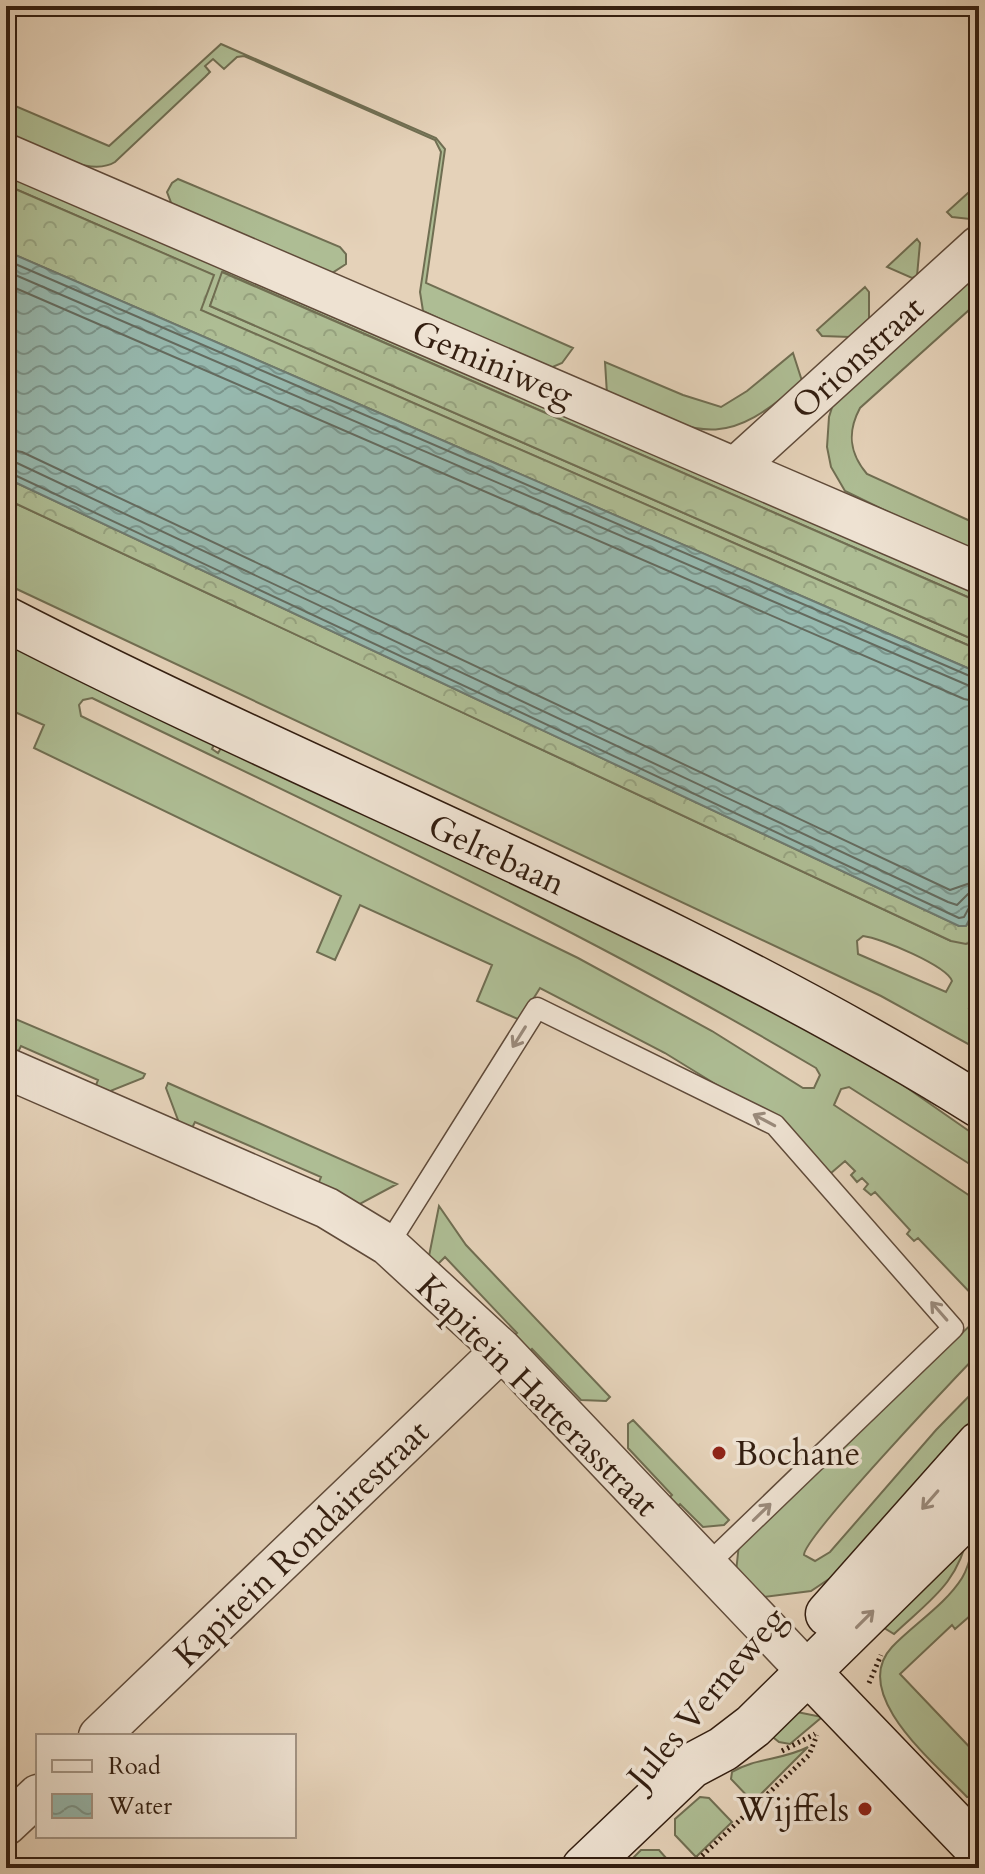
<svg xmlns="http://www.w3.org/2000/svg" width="985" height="1874" font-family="Cardo,serif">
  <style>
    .grass { fill: #aebd94; stroke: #706e52; stroke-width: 2; fill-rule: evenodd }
    .forest { fill: url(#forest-crowns); stroke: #706e52; stroke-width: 2 }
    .water { fill: url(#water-waves); stroke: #6e7a6f; stroke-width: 2 }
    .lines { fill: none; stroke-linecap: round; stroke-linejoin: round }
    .shore { stroke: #646b5f; stroke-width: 2 }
    .lane-casing { stroke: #604b3a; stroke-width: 23 }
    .street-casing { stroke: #604b3a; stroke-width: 43 }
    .secondary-casing { stroke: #331e10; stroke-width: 47 }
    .path { stroke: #331e10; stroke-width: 5; stroke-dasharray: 2 4; stroke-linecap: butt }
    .lane { stroke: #eee2d2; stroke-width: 20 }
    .street { stroke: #eee2d2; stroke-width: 40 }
    .secondary { stroke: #eee2d2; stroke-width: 44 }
    .oneway { stroke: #9a8a7b }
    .poi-dot { fill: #8f2418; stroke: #eee2d2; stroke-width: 3 }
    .labels { text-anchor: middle; stroke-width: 7; stroke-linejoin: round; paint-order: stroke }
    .street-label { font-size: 34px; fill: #331e10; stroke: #eee2d2 }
    .poi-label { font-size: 34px; fill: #331e10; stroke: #eee2d2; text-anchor: start }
  </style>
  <defs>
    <pattern id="forest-crowns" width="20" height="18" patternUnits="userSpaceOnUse" patternTransform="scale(2)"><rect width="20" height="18" fill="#aebd94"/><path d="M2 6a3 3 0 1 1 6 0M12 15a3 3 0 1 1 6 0" fill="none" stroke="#96a27f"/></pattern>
    <pattern id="water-waves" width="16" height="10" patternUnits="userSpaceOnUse" patternTransform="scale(2)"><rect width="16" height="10" fill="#96b8ae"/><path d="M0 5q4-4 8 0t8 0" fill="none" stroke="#7b958c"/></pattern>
  </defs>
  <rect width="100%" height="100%" fill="#e5d2b9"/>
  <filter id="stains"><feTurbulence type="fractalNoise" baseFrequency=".0025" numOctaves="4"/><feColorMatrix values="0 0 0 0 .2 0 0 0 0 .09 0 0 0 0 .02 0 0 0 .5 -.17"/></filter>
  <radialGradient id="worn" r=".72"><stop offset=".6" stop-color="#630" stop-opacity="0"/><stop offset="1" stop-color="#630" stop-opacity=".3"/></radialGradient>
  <path class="grass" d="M221 44 436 138 445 149 426 283 573 348 562 363 548 369 423 311 420 292 441 152 435 140 244 56 237 57 224 69 213 59 205 66 210 72 205 77 115 162C88 179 33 145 6 133V102L109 146Z
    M6 171 979 594V602L223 272 210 306 979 642V650L200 310 213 275 6 185Z
    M178 179 340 247 346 254V264L332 273 172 205 167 192 172 183Z
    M979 183V220L952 217 947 212Z
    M917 239 920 243 917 276 912 278 887 267Z
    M979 266V301L860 408C847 432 849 453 867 474L979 525V556L845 491 831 467 827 447 829 417 834 401Z
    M865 287 869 292V320L850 337 822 336 817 330Z
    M793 353 802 381C721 454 698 433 607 394L605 362 683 395 721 407 747 391Z
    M6 499 951 941 979 940V993L969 1008 979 1015V1050L881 996 6 584ZM863 936C881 938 947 966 952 981L946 992 858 954 857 941Z
    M6 628 216 741 212 749 218 753 224 743 568 892 893 1078 979 1138V1170L849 1087 841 1089 834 1105 979 1202V1302L918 1238 914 1241 907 1234 910 1230 875 1192 871 1195 864 1189 868 1184 862 1178 857 1182 851 1175 855 1171 845 1161 824 1179 759 1111 665 1053 540 988 520 1020 477 1001 492 965 360 905 335 960 317 952 341 896 34 748 44 725 6 708ZM92 698C338 817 580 928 816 1068L820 1075 814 1088H803L712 1031 578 958 81 716 79 705 83 700Z
    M6 1015 145 1074 143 1078 103 1094 94 1090 98 1080 21 1046 16 1056 8 1053Z
    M168 1083 397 1184 358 1205 317 1187 321 1177 195 1122 190 1132 181 1128 166 1088Z
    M439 1206 466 1245 610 1397 606 1401 581 1400 532 1349 524 1356 509 1340 517 1333 445 1257 437 1265 429 1256Z
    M979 1317V1353C956 1377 803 1538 804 1555L815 1561 830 1552 936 1430 979 1386V1421L844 1569 811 1591 764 1597 736 1572 739 1544Z
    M633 1420 729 1520 724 1525 703 1527 680 1504 672 1511 664 1503 672 1495 628 1448V1424Z
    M979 1526V1608L955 1629 952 1625 900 1674 979 1757V1792L974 1797H967C937 1765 848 1694 892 1647 914 1624 945 1605 962 1578 972 1562 972 1543 979 1526Z
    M969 1531C958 1584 931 1599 894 1634L881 1626Z
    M797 1712 822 1717 790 1744 779 1742 769 1734Z
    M808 1747 753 1802 731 1779 732 1772C755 1758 783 1760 808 1747Z
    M700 1797 709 1798 732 1822 696 1857 675 1835V1819Z
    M641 1850H659L675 1868H623Z"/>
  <path class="forest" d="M6 185 214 275 201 310 979 650V673L6 251Z
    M222 272 979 602V642L210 306Z
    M6 478 959 926 969 924 979 901V940L966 944 951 941 6 499Z"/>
  <path class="water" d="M6 251 979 673V901L966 926H959L6 478Z"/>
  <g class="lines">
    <path class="shore" d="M6 260 979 680
      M6 271 979 690
      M6 284 964 699 979 702
      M6 449 22 452 950 890 979 880
      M6 461 17 463 948 902 957 905 968 894 979 892
      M6 471 959 918 964 917 971 904 979 902"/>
    <g class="lane-casing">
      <path id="lane" d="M388 1245 537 1008 775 1125 953 1328 706 1566"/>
    </g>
    <g class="street-casing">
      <path id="street" d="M6 154 979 573
        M736 467 979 246
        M6 1068 327 1208 388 1245 502 1350 809 1673
        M99 1736 502 1350
        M6 1825 38 1795"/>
    </g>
    <g class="secondary-casing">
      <path id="secondary" d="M6 619C328 785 671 913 979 1105
        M828 1614 979 1444
        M809 1673 979 1850
        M584 1868 691 1766 723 1749 753 1726 979 1504"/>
    </g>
    <path class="path" d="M869 1683 881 1655
      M690 1723C704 1696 732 1681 740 1650
      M782 1751 815 1734
      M689 1868 809 1755 817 1735"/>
    <use href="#lane" class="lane"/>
    <use href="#street" class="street"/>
    <use href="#secondary" class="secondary"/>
  </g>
  <defs><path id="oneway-shaft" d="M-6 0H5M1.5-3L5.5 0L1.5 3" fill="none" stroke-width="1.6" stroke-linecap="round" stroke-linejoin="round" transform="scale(2)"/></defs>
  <g class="oneway">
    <use href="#oneway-shaft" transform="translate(519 1037) rotate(122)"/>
    <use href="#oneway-shaft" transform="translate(764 1120) rotate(-152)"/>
    <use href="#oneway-shaft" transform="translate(939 1311) rotate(-131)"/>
    <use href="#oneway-shaft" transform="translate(930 1500) rotate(131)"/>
    <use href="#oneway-shaft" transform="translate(762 1512) rotate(-44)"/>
    <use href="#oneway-shaft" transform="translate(865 1619) rotate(-45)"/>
  </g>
  <g class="poi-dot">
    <circle cx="719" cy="1453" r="8"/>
    <circle cx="865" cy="1809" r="8"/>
  </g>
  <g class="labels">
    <g class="street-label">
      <text transform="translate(857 357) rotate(-42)" y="12">Orionstraat</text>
      <text transform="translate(493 363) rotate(23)" y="12">Geminiweg</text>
      <text transform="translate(497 854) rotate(25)" y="12">Gelrebaan</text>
      <text transform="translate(538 1395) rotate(45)" y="12">Kapitein Hatterasstraat</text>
      <text transform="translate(301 1543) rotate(-44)" y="12">Kapitein Rondairestraat</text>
      <text transform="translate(706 1697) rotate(-50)" y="12">Jules Verneweg</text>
    </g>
    <g class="poi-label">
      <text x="735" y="1465">Bochane</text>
      <text x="849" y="1821" text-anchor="end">Wijffels</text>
    </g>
  </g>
  <rect width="985" height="1874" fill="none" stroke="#e5d2b9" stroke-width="32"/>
  <rect x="8" y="8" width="969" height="1858" fill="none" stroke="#331e10" stroke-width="4"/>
  <rect x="16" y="16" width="953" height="1842" fill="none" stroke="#331e10" stroke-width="2"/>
  <rect x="36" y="1734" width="260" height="104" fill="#eee2d2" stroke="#a39484" stroke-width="2"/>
  <rect x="52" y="1760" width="40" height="12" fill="#eee2d2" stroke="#a39484" stroke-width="2"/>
  <text x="108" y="1774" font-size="24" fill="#331e10">Road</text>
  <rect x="52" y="1794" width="40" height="24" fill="url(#water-waves)" stroke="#a39484" stroke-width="2"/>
  <text x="108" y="1814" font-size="24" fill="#331e10">Water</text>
  <rect width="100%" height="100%" filter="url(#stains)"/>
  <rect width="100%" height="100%" fill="url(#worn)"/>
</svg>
